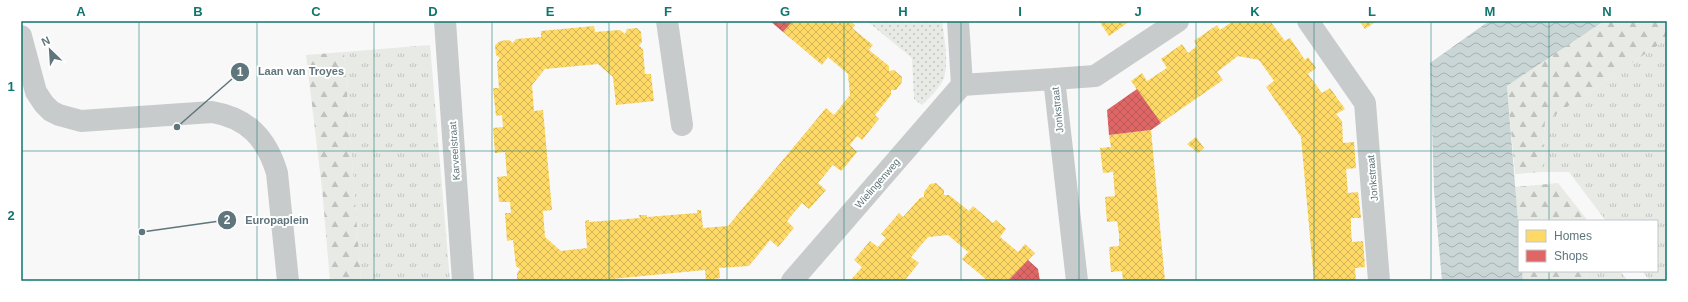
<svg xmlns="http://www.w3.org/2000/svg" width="1688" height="302" font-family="Arial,sans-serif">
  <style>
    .grass { fill: url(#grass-tufts) }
    .forest { fill: url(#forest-firs) }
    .park { fill: url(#park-dots) }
    .water { fill: url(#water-waves) }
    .homes { fill: url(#homes-cross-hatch) }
    .shops { fill: url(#shops-cross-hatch) }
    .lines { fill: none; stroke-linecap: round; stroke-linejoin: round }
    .minor { stroke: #c8cbcc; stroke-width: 22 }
    .grid { fill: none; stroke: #0f766e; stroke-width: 1; stroke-opacity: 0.55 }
    .labels { text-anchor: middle; stroke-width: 4; stroke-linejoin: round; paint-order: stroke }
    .street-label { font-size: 10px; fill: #5f767c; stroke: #fff }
    .leader { fill: none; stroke: #5f767c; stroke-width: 1.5 }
    .callout-dot { fill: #5f767c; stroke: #fff; stroke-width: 1.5 }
    .mark-label { font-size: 12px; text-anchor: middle; font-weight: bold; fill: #fff }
    .callout-label { font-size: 11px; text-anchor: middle; font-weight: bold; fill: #5f767c; stroke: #fff; stroke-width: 4; stroke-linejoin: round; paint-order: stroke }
    .neatline { fill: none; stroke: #0f766e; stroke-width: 1.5 }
    .grid-label { font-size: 13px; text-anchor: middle; font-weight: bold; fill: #0f766e }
  </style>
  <defs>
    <pattern id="grass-tufts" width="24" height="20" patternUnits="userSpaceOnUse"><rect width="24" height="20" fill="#e8eae5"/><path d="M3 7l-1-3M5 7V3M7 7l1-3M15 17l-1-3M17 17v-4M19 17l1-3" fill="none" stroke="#bfc2bf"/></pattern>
    <pattern id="forest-firs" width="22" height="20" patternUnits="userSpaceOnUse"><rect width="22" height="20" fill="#e8eae5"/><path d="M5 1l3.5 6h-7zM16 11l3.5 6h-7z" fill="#bfc2bf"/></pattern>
    <pattern id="park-dots" width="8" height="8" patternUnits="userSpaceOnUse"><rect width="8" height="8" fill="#e8eae5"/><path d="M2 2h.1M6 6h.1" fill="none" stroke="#bfc2bf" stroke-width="1.8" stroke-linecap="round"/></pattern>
    <pattern id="water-waves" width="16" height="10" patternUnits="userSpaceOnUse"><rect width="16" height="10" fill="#cad6d6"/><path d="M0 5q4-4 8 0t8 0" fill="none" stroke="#a7b2b3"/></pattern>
    <pattern id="homes-cross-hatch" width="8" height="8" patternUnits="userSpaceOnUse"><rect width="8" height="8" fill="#ffd966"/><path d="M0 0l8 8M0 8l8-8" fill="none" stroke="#d2b559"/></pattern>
    <pattern id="shops-cross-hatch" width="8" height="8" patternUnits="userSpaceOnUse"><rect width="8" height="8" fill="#e06666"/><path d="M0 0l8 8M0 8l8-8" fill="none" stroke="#b95959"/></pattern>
  </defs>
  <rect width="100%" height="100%" fill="#f8f8f8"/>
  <path class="grass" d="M1667 39V281H1650L1642 271H1657V221H1606L1569 172H1541L1545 122Z
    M430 45 450 281H361L344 52Z
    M1587 271H1620L1628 281H1586Z"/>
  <path class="forest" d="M1604 21H1667V39L1545 122 1541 172 1515 174 1507 86Z
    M344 52 361 281H330L322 188 306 55Z
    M1558 183 1588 221H1519V234L1515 187Z
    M1522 271H1587L1586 281H1523Z"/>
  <path class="park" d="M867 21H942C944 37 949 63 944 78 940 88 929 98 922 105L914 99 912 58Z"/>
  <path class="water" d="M1489 21H1604L1507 86 1519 234V271H1522L1523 281H1442L1434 191 1430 63Z"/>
  <path class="homes" d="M793 21H835L838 24 840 21H851L855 25 852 28 873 45 869 50 889 66V71L894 70 902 77V82L896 90H891V95L875 115 879 119 862 140 857 136 850 145 857 152 849 162 841 171 833 165 818 183 826 190 809 209 802 203 787 221 794 228 778 247 770 240 749 266 719 268 720 278 706 280 705 270 591 281H517V273L520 269 516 266 513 240 507 241 505 213H511L510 202H499L498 189 497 177 507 176 505 152 495 153 493 128 503 127 502 115 496 116 493 88H499L497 62 500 58 496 55 495 45 500 41 509 40 513 43 516 39 541 37V31L594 26 595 32 620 30 625 34 627 29 637 28 641 32 642 42 639 46 643 49 645 74H651L654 101 616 105 613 77 598 64 545 69 532 85 534 111 543 110 552 210 543 211 545 237 561 251 587 248 585 221 589 220V222L640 218 639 215H647V217L697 213V210H701L703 228 728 226 826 108 834 115 850 95 848 74 828 57 822 65 783 32Z
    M1099 21H1130L1109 36Z
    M1233 21H1270L1285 41 1290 38 1305 60 1308 57 1316 68 1308 74 1322 93 1330 88 1345 109 1336 114 1342 121 1343 143 1354 142 1356 168 1346 169 1348 193 1358 192 1361 218H1351V230L1352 242 1363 241 1365 267 1355 268 1356 281H1314L1301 137 1266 87 1274 81 1259 60 1238 56 1217 72 1223 80 1161 123 1131 81 1142 73 1147 81 1167 68 1161 59 1182 44 1188 53 1197 46 1194 41 1217 25 1220 30Z
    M1359 21H1377L1365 29Z
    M1151 130 1165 281H1123L1122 271 1111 272 1109 247 1119 246V234L1117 221 1107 222 1105 197 1115 196 1113 172 1103 173 1100 148 1111 147 1109 135Z
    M1196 137 1204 148 1198 153 1187 144Z
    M936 183 944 190V195H949L969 211 973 206 993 223 996 220 1006 229 1000 237 1018 252 1025 244 1035 253 1008 281H988L962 259 982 237 968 252 948 235 928 237 911 257 919 263 904 281H850L862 267 854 260 870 241 878 247 886 238 881 234 899 213 903 217 920 198 924 197V192L930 184Z"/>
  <path class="shops" d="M770 21H793L783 32Z
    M1137 89 1161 123 1151 130 1109 135 1107 110Z
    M1028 260 1038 269 1040 281H1008Z"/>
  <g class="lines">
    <path class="minor" d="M445 21 463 281
      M667 21 682 125
      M958 21 962 85
      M1308 21 1365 103 1379 281
      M21 36 36 92 44 104 51 111 59 115 81 121 212 112C248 118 267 139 277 173L288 281
      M792 281 962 85 1054 79
      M1077 281 1054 79 1095 76 1178 21"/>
  </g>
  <path class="grid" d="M139 21V281M257 21V281M374 21V281M492 21V281M609 21V281M727 21V281M844 21V281M961 21V281M1079 21V281M1196 21V281M1314 21V281M1431 21V281M1549 21V221M21 151H1667M1549 271V281"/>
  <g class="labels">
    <g class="street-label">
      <text transform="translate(1057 110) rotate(-96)" y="4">Jonkstraat</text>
      <text transform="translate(454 151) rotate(-94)" y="4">Karveelstraat</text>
      <text transform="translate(1372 178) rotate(-95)" y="4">Jonkstraat</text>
      <text transform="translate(877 183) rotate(-49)" y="4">Wielingenweg</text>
    </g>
  </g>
  <path class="leader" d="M177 127L240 72M142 232L227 220"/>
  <g class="callout-dot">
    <circle cx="177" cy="127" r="4"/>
    <circle cx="142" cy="232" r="4"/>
    <circle cx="240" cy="72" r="10"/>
    <circle cx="227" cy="220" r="10"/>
  </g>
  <g class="mark-label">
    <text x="240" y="76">1</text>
    <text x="227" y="224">2</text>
  </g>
  <g class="callout-label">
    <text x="301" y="75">Laan van Troyes</text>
    <text x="277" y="224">Europaplein</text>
  </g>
  <rect width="1688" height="302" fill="none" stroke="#ffffff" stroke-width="44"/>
  <rect x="1518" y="220" width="140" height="52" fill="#ffffff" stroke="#bfc8cb"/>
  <rect x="1526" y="230" width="20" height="12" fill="#ffd966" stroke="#bfc8cb"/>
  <text x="1554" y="240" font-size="12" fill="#5f767c">Homes</text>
  <rect x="1526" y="250" width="20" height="12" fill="#e06666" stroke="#bfc8cb"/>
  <text x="1554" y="260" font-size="12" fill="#5f767c">Shops</text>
  <g transform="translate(50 50) rotate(335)" stroke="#ffffff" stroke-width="3" paint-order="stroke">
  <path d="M0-3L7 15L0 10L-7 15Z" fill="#5f767c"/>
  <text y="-6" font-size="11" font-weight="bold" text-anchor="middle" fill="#5f767c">N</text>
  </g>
  <rect x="22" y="22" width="1644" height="258" class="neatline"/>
  <g class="grid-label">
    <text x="81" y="16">A</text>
    <text x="198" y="16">B</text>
    <text x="316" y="16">C</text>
    <text x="433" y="16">D</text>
    <text x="550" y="16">E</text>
    <text x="668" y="16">F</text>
    <text x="785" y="16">G</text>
    <text x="903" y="16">H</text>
    <text x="1020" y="16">I</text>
    <text x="1138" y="16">J</text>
    <text x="1255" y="16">K</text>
    <text x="1372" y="16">L</text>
    <text x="1490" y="16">M</text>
    <text x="1607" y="16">N</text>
    <text x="11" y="91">1</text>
    <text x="11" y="220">2</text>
  </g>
</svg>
